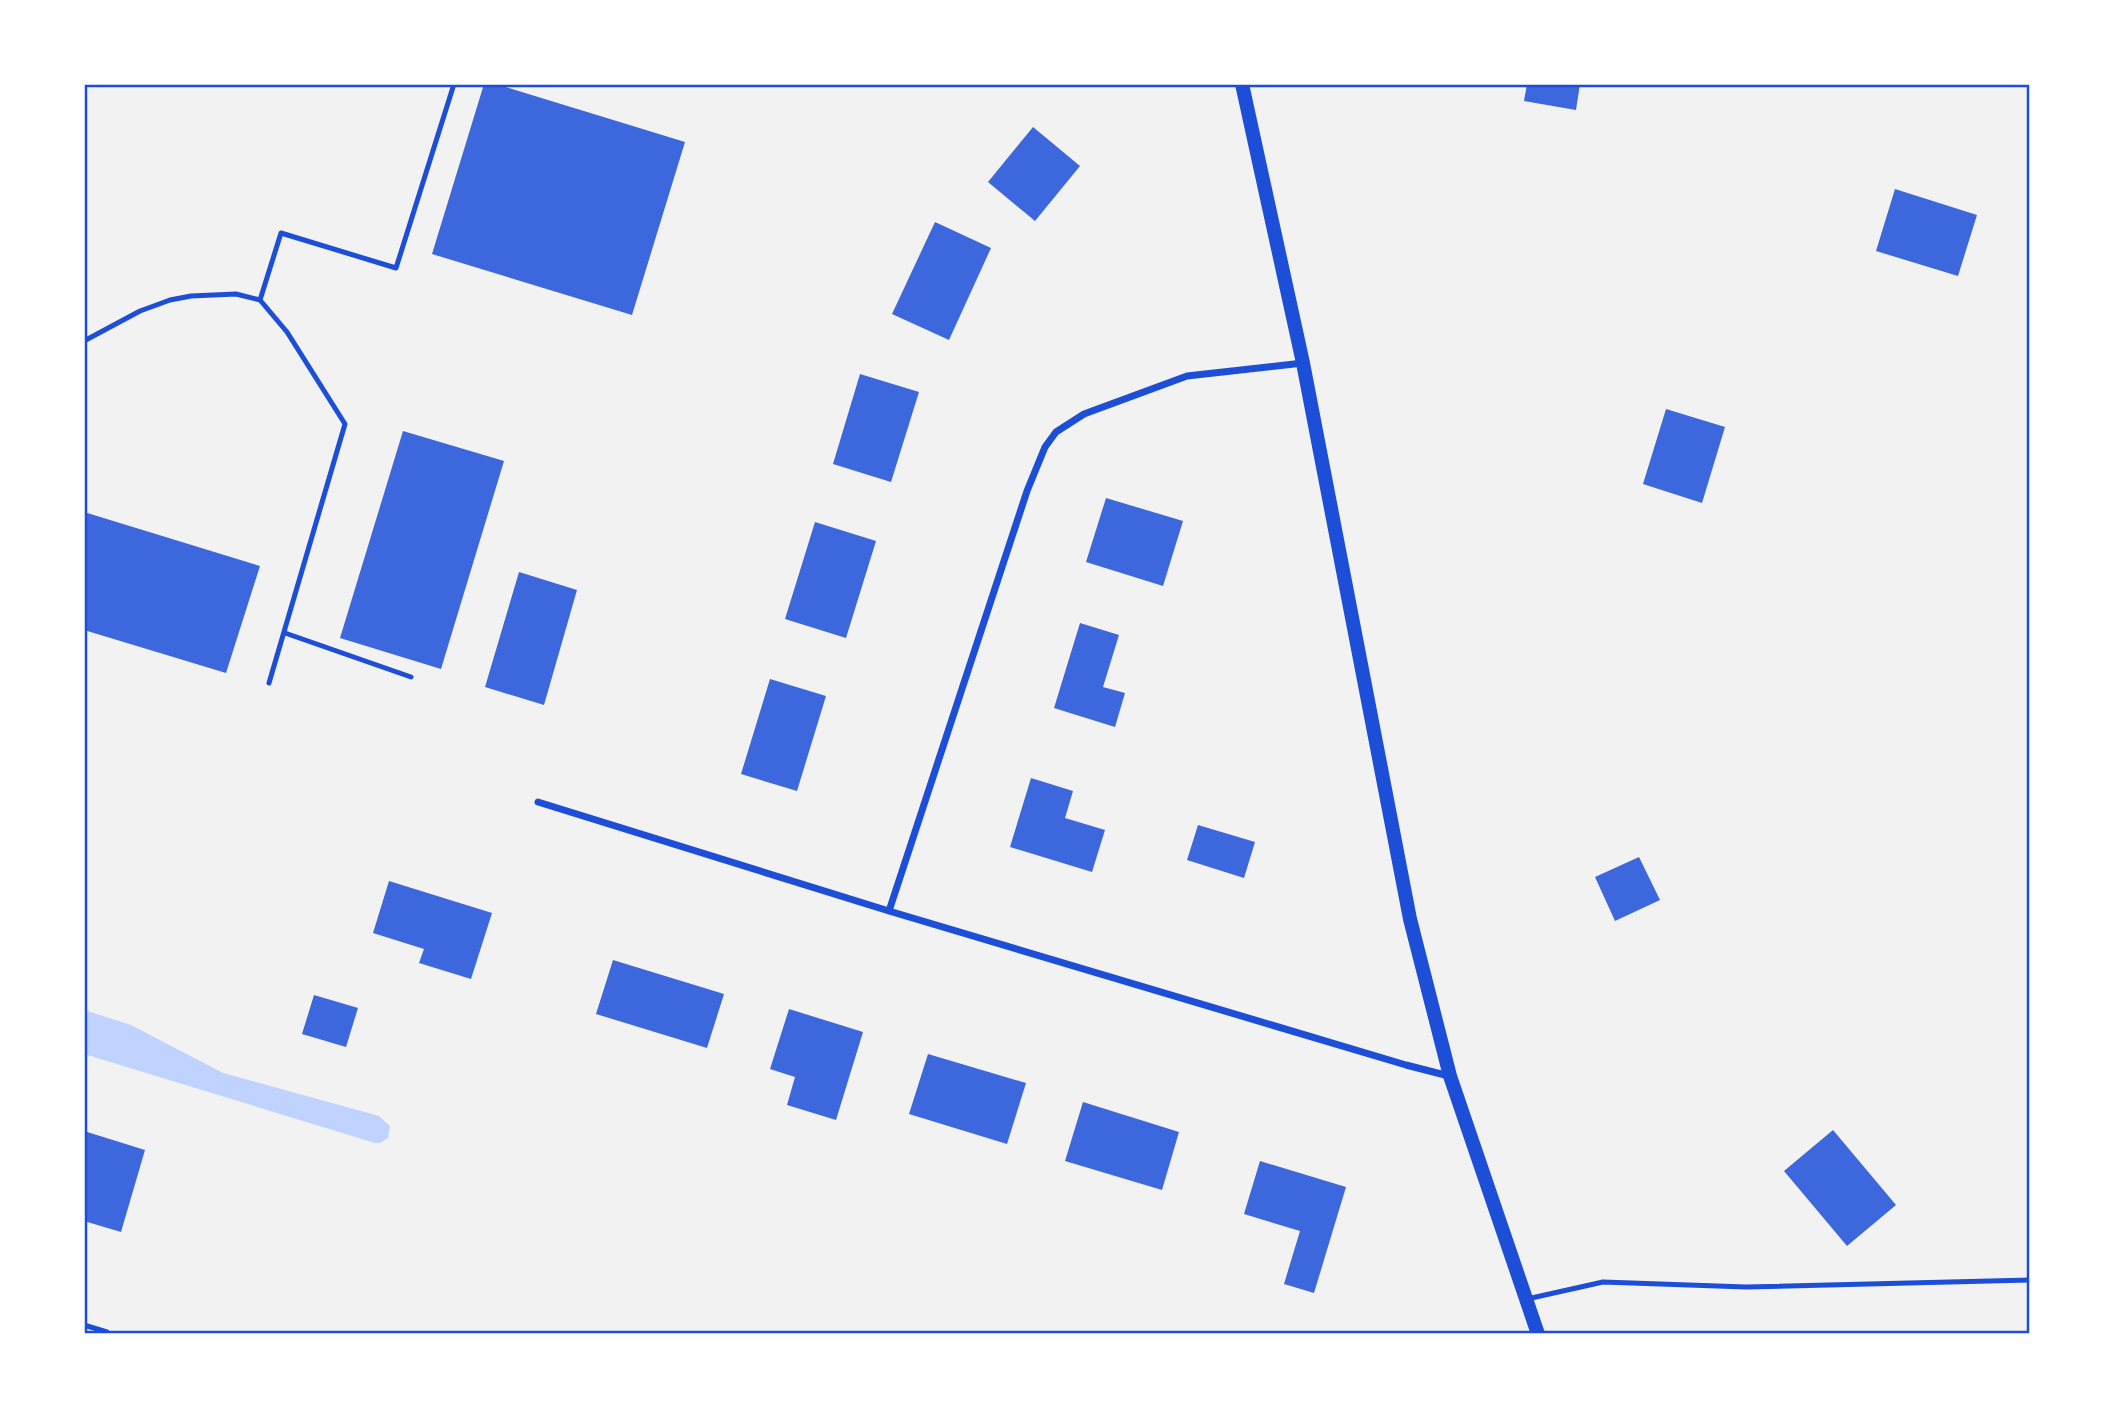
<svg xmlns="http://www.w3.org/2000/svg" width="2114" height="1418" font-family="'IBM Plex Serif',serif">
  <style>
    .water { fill: #bfd3fe }
    .building { fill: #3d67dc }
    .lines { fill: none; stroke-linecap: round; stroke-linejoin: round }
    .service { stroke: #1d4ed8; stroke-width: 5 }
    .minor { stroke: #1d4ed8; stroke-width: 7 }
    .secondary { stroke: #1d4ed8; stroke-width: 14 }
    .neatline { fill: none; stroke: #1d4ed8; stroke-width: 2.5 }
  </style>
  <rect width="100%" height="100%" fill="#f2f2f2"/>
  <path class="water" d="M84 1010 131 1025 223 1073 379 1116 390 1126 388 1138 380 1143H375L84 1054Z"/>
  <path class="building" d="M484 84H496L685 142 632 315 432 254Z
    M1527 84H1580L1576 110 1524 101Z
    M1033 127 1080 166 1035 221 988 182Z
    M1895 189 1977 215 1958 276 1876 251Z
    M935 222 991 248 949 340 892 314Z
    M860 374 919 392 891 482 833 464Z
    M1666 409 1725 427 1702 503 1643 484Z
    M403 431 504 461 441 669 340 638Z
    M1106 498 1183 521 1163 586 1086 562Z
    M84 512 260 566 226 673 84 630Z
    M815 522 876 541 846 638 785 619Z
    M519 572 577 590 544 705 485 687Z
    M1080 623 1119 635 1103 687 1125 693 1115 727 1054 708Z
    M770 679 826 696 797 791 741 774Z
    M1031 778 1073 791 1065 818 1105 830 1092 872 1010 847Z
    M1198 825 1255 842 1244 878 1187 860Z
    M1639 857 1660 900 1615 921 1595 877Z
    M389 881 492 913 471 979 419 963 424 949 373 933Z
    M613 960 724 994 707 1048 596 1014Z
    M314 995 358 1008 346 1047 302 1034Z
    M789 1009 863 1032 836 1120 787 1105 795 1077 770 1069Z
    M928 1054 1026 1083 1007 1144 909 1114Z
    M1083 1102 1179 1132 1162 1190 1065 1161Z
    M1833 1130 1896 1205 1847 1246 1784 1171Z
    M84 1131 145 1150 121 1232 84 1221Z
    M1260 1161 1346 1187 1314 1293 1284 1284 1300 1231 1244 1214Z"/>
  <g class="lines">
    <path class="service" d="M260 300 281 233 396 268 454 84
      M84 341 140 311 170 300 191 296 236 294 260 300 287 332 345 424 269 683
      M285 633 411 677
      M1527 1299 1603 1282 1746 1287 2030 1280
      M84 1325 107 1332V1334"/>
    <path class="minor" d="M538 802 889 911 1406 1065 1449 1076
      M889 911 1027 491 1045 447 1056 432 1084 414 1187 376 1303 363"/>
    <path class="secondary" d="M1242 84 1303 363 1410 919 1450 1076 1538 1334"/>
  </g>
  <rect width="2114" height="1418" fill="none" stroke="#ffffff" stroke-width="172"/>
  <rect x="86" y="86" width="1942" height="1246" class="neatline"/>
</svg>
